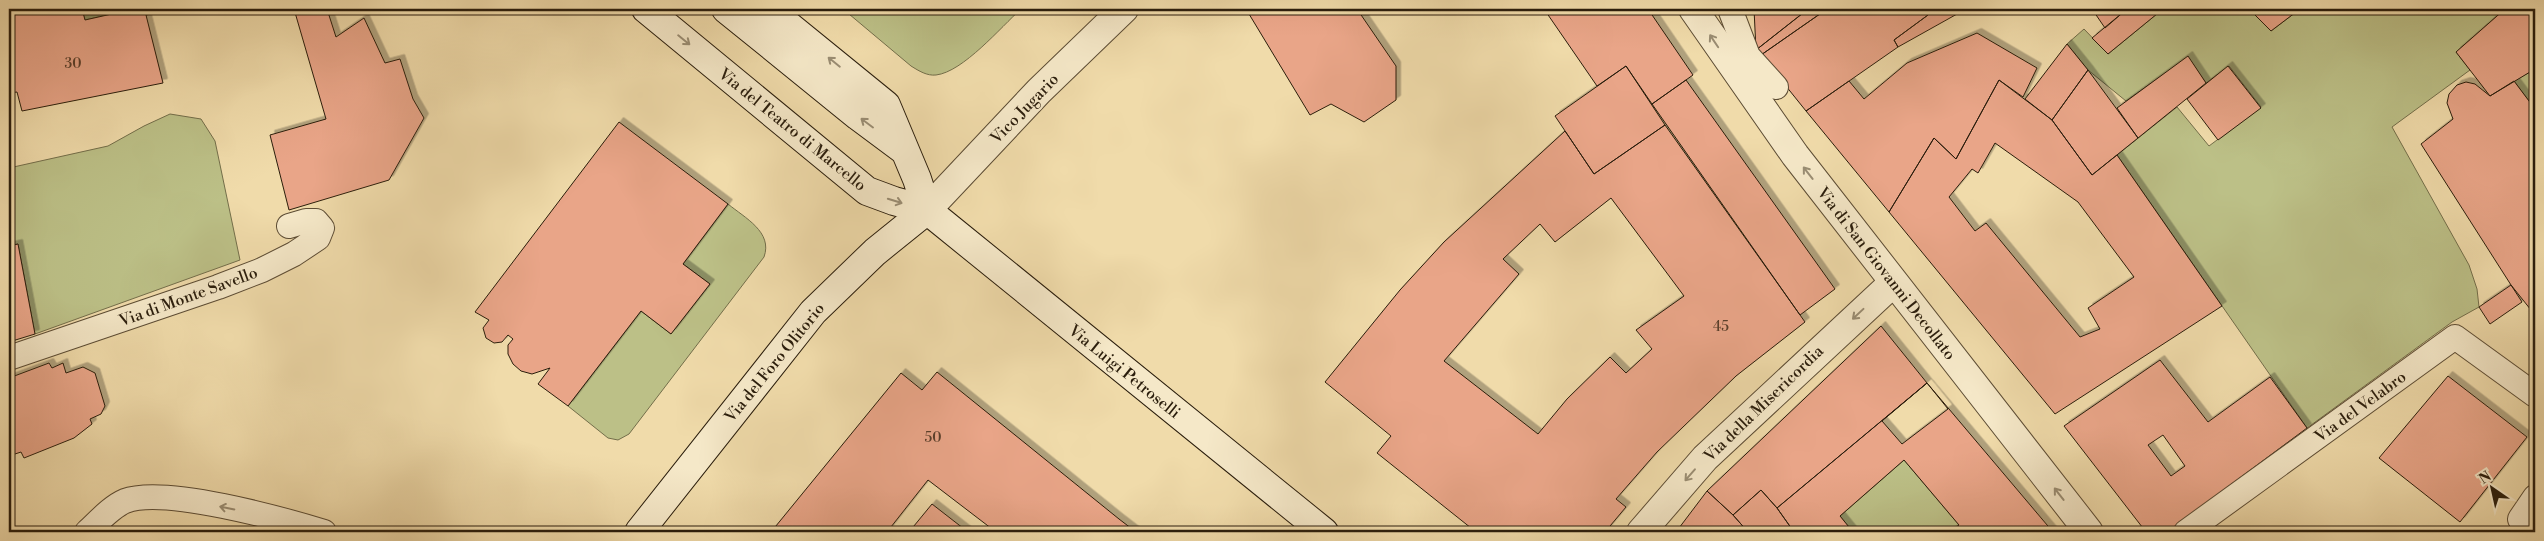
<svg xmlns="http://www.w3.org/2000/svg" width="2544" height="541" font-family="'Libre Bodoni',serif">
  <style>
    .green { fill: #bcc087; stroke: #736e4a }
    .building { fill: #e9a588; stroke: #2a1d0c; fill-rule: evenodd; filter: url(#shadow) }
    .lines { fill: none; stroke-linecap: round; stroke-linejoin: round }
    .lane-casing { stroke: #5c4c34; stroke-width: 26 }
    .street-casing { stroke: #5c4c34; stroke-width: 30 }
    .secondary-casing { stroke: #2a1d0c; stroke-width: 30 }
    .lane { stroke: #f5e8c8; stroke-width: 24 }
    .street { stroke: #f5e8c8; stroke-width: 28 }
    .secondary { stroke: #f5e8c8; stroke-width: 28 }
    .oneway { stroke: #9a8d73 }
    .labels { text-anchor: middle; stroke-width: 4; stroke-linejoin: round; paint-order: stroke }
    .number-label { font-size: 14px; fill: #5a3f2b }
    .street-label { font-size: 16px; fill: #2a1d0c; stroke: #f5e8c8 }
  </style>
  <defs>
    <filter id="shadow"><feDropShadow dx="4.5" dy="-4.5" stdDeviation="0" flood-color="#0004"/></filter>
  </defs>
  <rect width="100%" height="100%" fill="#f0dbaa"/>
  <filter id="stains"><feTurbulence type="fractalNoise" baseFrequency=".004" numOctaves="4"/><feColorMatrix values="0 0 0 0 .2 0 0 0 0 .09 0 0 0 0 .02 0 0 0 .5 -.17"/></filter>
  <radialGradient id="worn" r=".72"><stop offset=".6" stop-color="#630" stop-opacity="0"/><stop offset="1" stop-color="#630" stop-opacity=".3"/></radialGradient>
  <path class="green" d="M82 9H134L85 20Z
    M843 9H1021C1001 27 963 72 936 75 927 76 919 71 911 66Z
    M2163 9H2249L2271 31 2300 9H2505L2456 52 2470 70 2392 127 2469 265 2477 289 2479 307 2452 322 2307 428 2117 155 2177 107 2209 146 2261 107 2229 66 2206 83 2188 57 2126 101 2088 70 2067 44 2084 29 2108 54Z
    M2535 69V109L2514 81Z
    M170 114 201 119 215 141 240 260 35 334 18 244 9 246V168L108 146 144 126Z
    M728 204C745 218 773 232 764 257L629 434 618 440 608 438 568 406 641 311 671 334 710 284 683 264Z
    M1904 460 1959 525 1950 532H1853L1840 516Z"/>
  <path class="building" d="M9 9H82L85 20 134 9H177L146 15 163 83 22 111 17 92 9 93Z
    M294 9H327L336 37 364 18 385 63 400 59 413 99 424 118 389 180 289 210 270 135 326 119Z
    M1246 9H1357L1396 66V100L1364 122 1331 104 1310 115Z
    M1544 9H1648L1693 75 1652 104 1626 66 1597 86Z
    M1754 9H1806L1807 10 1756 50Z
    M1808 9H1827L1761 55 1756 50Z
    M1827 9H1932L1928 15 1894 40 1898 47 1806 111 1761 55Z
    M1932 9H1966L1898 47 1894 40 1928 15Z
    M2092 9H2127L2105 28Z
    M2127 9H2163L2108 54 2092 38Z
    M2249 9H2300L2271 31Z
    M2505 9H2535V69L2490 96 2456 52Z
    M1977 33 2037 68 2023 97 1999 80 1956 159 1934 138 1889 212 1806 111 1849 81 1864 99 1907 63Z
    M2067 44 2088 70 2052 120 2025 99Z
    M2188 56 2206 83 2138 138 2117 108Z
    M1626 66 1665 125 1594 174 1555 116Z
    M2228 66 2261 108 2218 140 2187 99Z
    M2088 70 2138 138 2092 175 2052 120Z
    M1686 80 1835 289 1800 315 1652 104Z
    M1999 80 2052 120 2092 175 2117 155 2222 306 2055 414 1889 212 1934 138 1956 159ZM1995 143 2078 202 2134 277 2088 308 2100 329 2080 337 1986 223 1975 231 1949 197 1972 169 1978 173Z
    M2514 81 2535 109V315L2511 285 2421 144 2453 119 2447 103 2449 94 2457 85 2466 82 2475 84 2490 96Z
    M619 122 728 204 683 264 710 284 671 334 641 311 568 406 538 384 550 368 532 374 521 371 513 364 508 354V345L513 339 508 335 502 342 494 343 486 338 483 328 489 320 475 312Z
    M1665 125 1805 322 1736 376 1657 452 1616 499 1626 507 1605 532H1476L1377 453 1391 436 1325 382 1400 290 1444 242 1565 131 1594 174ZM1611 198 1684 296 1636 330 1652 349 1626 373 1610 357 1567 399 1538 434 1444 361 1519 274 1503 259 1540 224 1555 242Z
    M18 244 35 334 9 342V246Z
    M2511 285 2522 302 2490 324 2479 307Z
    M1881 326 1927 383 1777 508 1761 490 1733 515 1707 491Z
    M2160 360 2208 422 2270 377 2307 428 2167 532H2146L2064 426ZM2163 435 2185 466 2171 476 2148 445Z
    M49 363 52 368 63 363 66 373 83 367 95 373 105 406 101 414 90 419 92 424 74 438 24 458 21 452 9 456V378Z
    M937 372 1119 519 1136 532H996L928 480 887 532H771L901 373 922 390Z
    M2448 376 2527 437 2460 522 2379 458Z
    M1927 383 2053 532H1950L1959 525 1904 460 1840 516 1853 532H1794L1777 508Z
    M1927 383 1948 409 1902 444 1882 421Z
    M1761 490 1777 508 1794 532H1763L1761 530 1759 532H1748L1733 515Z
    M1707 491 1733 515 1748 532H1676Z
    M932 504 968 532H909Z"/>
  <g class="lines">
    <g class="lane-casing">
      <path id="lane" d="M1730 9 1748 56 1776 87
        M9 358 218 287 262 270 294 254 318 238 322 228 316 221H306L289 226
        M2520 519 2535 497
        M87 532C98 522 111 507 125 501 164 486 282 519 324 532
        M2186 532 2455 337 2535 395"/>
    </g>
    <g class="street-casing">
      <path id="street" d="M1693 9 1795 155 2089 532
        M927 210 1039 91 1124 9
        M1641 532 1705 458 1894 282"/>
    </g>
    <g class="secondary-casing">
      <path id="secondary" d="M646 9 867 191 894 201 927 210 1324 532
        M726 9 858 116 905 151
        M768 9 886 105 917 179 927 210
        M639 532 813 312 875 252 927 210"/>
    </g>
    <use href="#lane" class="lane"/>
    <use href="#street" class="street"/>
    <use href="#secondary" class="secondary"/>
  </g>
  <defs><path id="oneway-shaft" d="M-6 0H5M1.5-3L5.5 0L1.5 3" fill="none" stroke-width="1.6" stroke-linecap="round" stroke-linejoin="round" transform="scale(1.25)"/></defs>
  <g class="oneway">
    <use href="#oneway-shaft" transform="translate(684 40) rotate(39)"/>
    <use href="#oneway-shaft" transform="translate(1714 41) rotate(-124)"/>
    <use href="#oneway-shaft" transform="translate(834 62) rotate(-141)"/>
    <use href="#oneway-shaft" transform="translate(867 123) rotate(-143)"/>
    <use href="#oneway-shaft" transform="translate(1808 173) rotate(-128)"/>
    <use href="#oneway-shaft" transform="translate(895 201) rotate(17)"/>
    <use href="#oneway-shaft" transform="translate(1858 314) rotate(137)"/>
    <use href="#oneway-shaft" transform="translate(1690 475) rotate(131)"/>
    <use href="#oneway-shaft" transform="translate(2059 494) rotate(-128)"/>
    <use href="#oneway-shaft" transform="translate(227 508) rotate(-169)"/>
  </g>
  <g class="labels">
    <g class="number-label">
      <text x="73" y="68">30</text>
      <text x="1721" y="331">45</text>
      <text x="933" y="442">50</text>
    </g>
    <g class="street-label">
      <text transform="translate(1024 108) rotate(-46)" y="6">Vico Jugario</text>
      <text transform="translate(793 129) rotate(39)" y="6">Via del Teatro di Marcello</text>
      <text transform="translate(1887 273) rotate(52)" y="6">Via di San Giovanni Decollato</text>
      <text transform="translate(188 296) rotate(-20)" y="6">Via di Monte Savello</text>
      <text transform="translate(774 362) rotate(-51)" y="6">Via del Foro Olitorio</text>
      <text transform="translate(1125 371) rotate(39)" y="6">Via Luigi Petroselli</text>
      <text transform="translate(1763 403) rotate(-44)" y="6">Via della Misericordia</text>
      <text transform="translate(2360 406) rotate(-36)" y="6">Via del Velabro</text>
    </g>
  </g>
  <rect width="2544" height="541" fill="none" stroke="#f0dbaa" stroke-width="30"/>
  <rect x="10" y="10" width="2524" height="521" fill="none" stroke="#2a1d0c" stroke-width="2.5"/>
  <rect x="15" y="15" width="2514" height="511" fill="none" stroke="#2a1d0c"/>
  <g transform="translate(2492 488) rotate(326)" stroke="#f5e8c8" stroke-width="4" paint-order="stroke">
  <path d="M0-4L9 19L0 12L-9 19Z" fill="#2a1d0c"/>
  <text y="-8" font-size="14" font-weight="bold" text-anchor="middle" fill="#2a1d0c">N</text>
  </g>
  <rect width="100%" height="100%" filter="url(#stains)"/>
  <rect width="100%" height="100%" fill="url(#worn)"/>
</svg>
